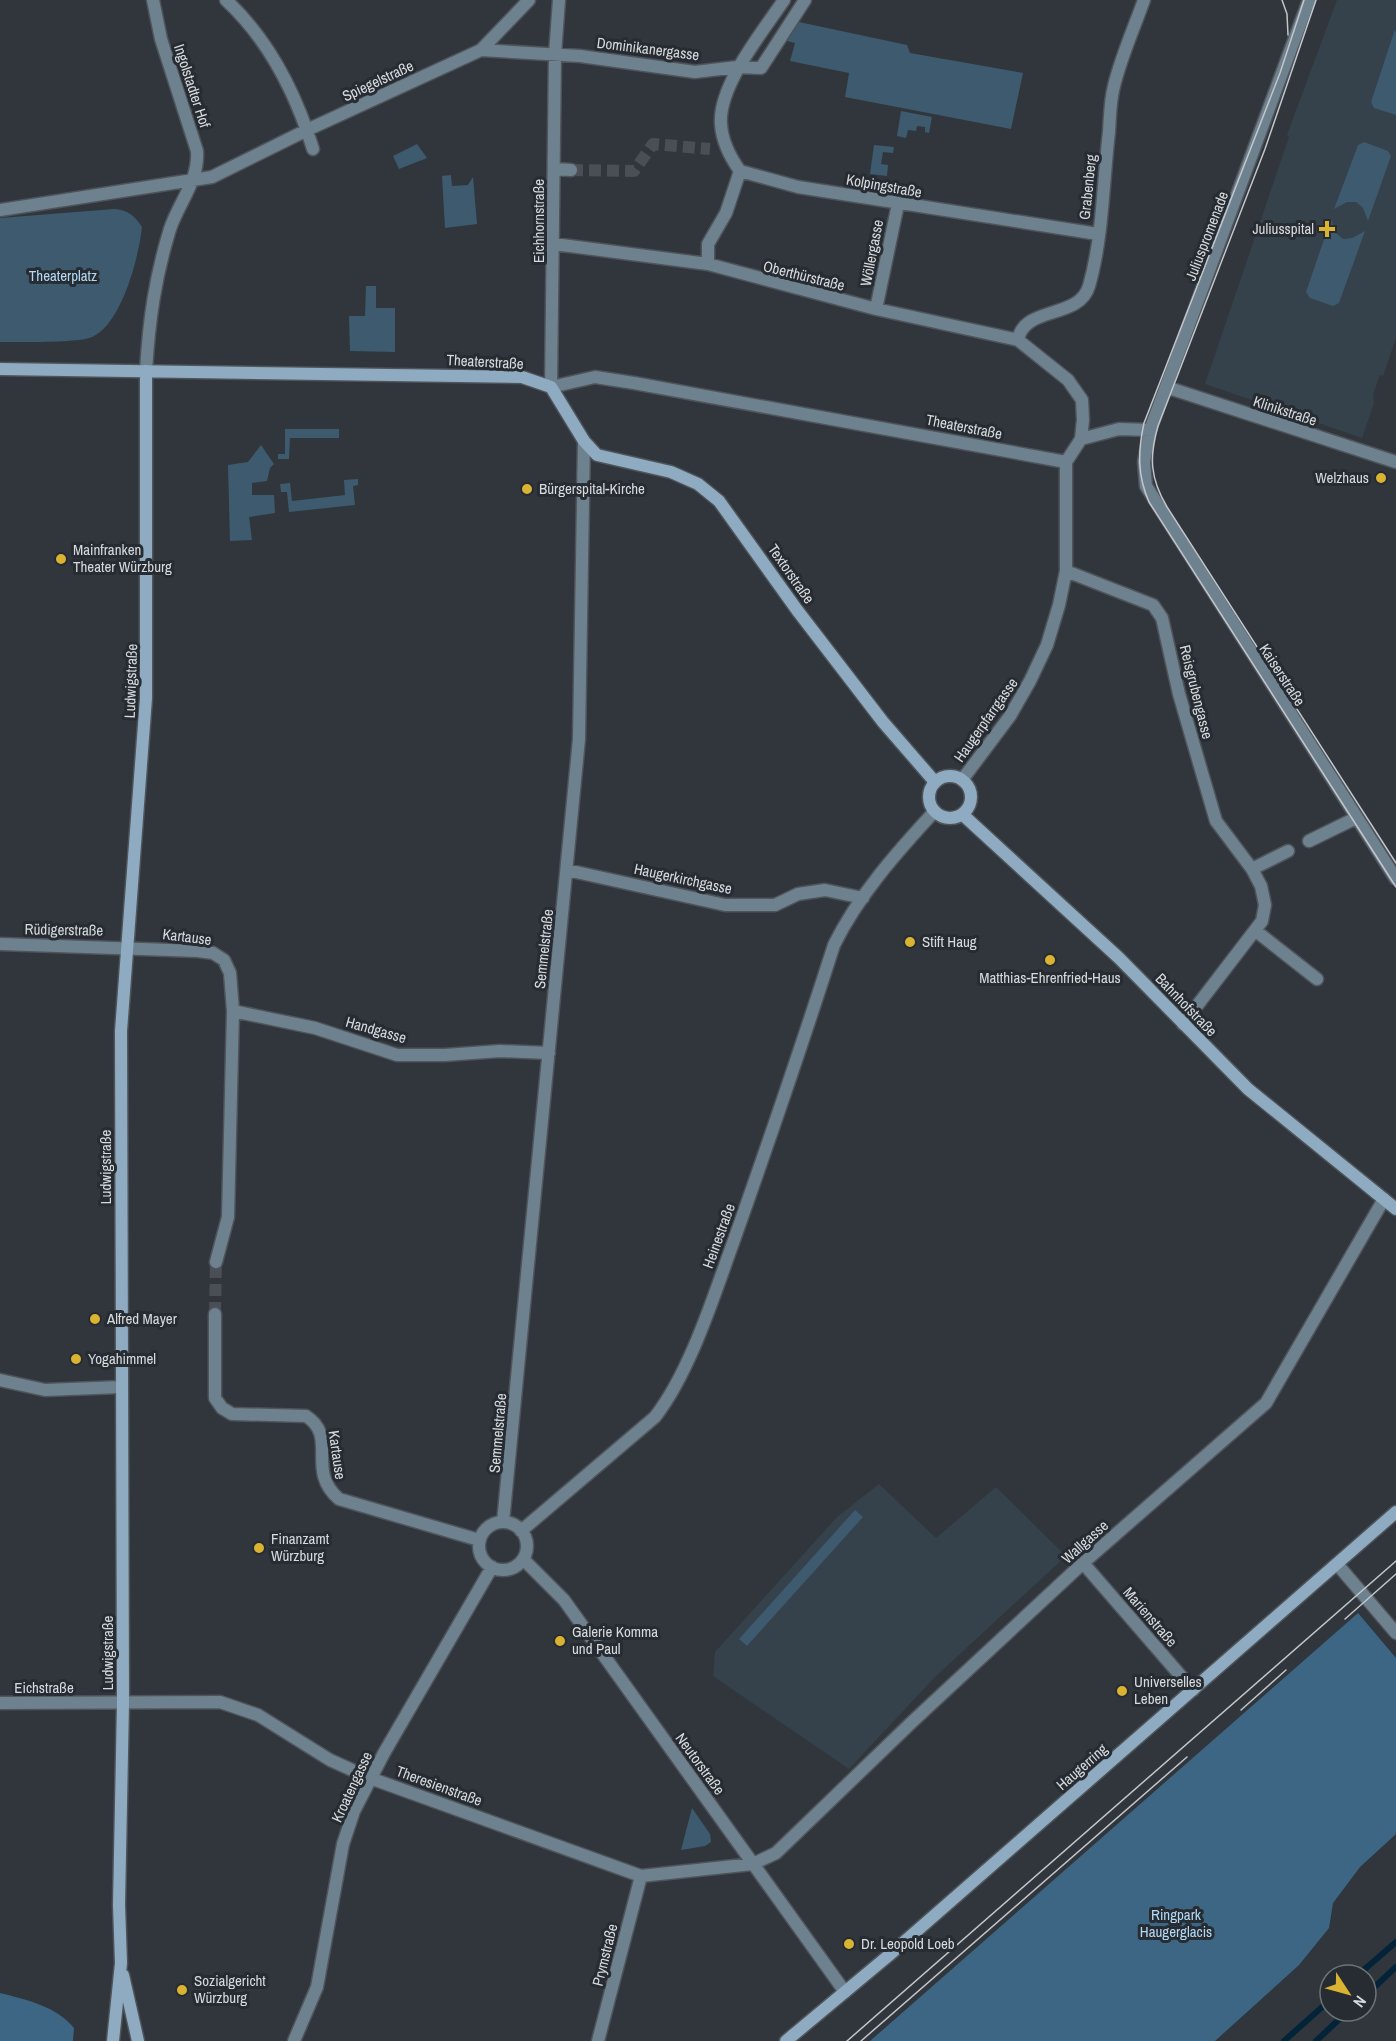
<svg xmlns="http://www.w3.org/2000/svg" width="1396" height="2041" font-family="'Archivo Narrow',sans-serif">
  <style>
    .built { fill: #35414b }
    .green { fill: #3e5a6e }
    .forest { fill: #3c6684 }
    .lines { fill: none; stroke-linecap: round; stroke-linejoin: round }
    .stream { stroke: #032438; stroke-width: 6 }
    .street-tunnel { stroke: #494f54; stroke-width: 12; stroke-dasharray: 12 6; stroke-linecap: butt }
    .street-casing { stroke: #4e5459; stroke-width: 15 }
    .secondary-casing { stroke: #4e5459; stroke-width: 15 }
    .street { stroke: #6e818f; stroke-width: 12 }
    .secondary { stroke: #8eabc1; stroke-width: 12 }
    .tram { stroke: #c2c6ca; stroke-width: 1.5 }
    .poi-dot { fill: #dab333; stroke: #262c31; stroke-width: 2 }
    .labels { text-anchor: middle; stroke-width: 6; stroke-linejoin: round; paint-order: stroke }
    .street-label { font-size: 15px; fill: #d6dade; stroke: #262c31 }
    .poi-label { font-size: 15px; fill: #d6dade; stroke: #262c31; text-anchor: start }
    .park-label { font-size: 15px; fill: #b1d9f6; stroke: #262c31 }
  </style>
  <rect width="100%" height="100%" fill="#30363c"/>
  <path class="built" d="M1337 0H1396V338L1383 376 1380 375 1373 394 1374 403 1362 438 1205 384 1289 137 1287 135Z
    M879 1484 936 1538 996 1487 1066 1556 934 1678 849 1769 713 1676 715 1652 837 1517Z"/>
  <path class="green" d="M799 22 907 45 910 53 1023 73 1011 129 845 97 849 73 790 61 795 43 787 41Z
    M1395 29 1396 35V115L1374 108 1371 102Z
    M901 111 932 117 929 133 925 132V127L917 126 916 131 908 130 906 138 897 136Z
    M1364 142 1388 151 1391 156 1368 221 1363 208 1356 202H1347L1334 209 1358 145Z
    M417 144 427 158 399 169 393 156Z
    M874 145 894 147 893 153 883 152 881 164 888 165 887 176 870 174Z
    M451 175 452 186 468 185 473 177 477 224 445 228 442 176Z
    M114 209C128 210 134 215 142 227 139 256 122 324 92 337 80 343 18 342 0 342V218Z
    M1331 219 1336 233 1343 239 1352 238 1365 231 1339 303 1333 306 1310 298 1306 292Z
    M366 286H376V308H395V352L350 351 349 316H365Z
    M285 429H339V438H290L289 459H278V454H285Z
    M261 445 274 464 270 468 267 481 252 483V495H274L275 513 249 517 252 540 230 541 228 465 248 462Z
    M358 479V485L353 486 355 505 289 512 287 492H281L280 484 290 483 292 501 345 495 344 480Z
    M855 1510 863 1517 747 1646 739 1639Z
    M692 1808 710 1834 711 1842 705 1846 681 1850Z"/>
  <path class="forest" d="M1358 1613 1396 1658V1834L1360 1867 1333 1903 1329 1928 1299 1965 1215 2041H870Z
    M0 1993C27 2000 56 2006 74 2028L73 2041H0Z"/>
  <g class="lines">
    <path class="stream" d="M1358 1975 1396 1942
      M1366 1995 1396 1967
      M1284 2041 1330 2000
      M1316 2041 1348 2011"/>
    <path class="street-tunnel" d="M571 170 634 171 653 144 710 149
      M215 1314 216 1262"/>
    <g class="street-casing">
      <path id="street" d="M226 0C269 40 296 94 313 149
        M559 0 555 54 551 387 595 377 634 383 1066 462
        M1309 0 1150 430 1144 462 1146 486 1396 879
        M481 50 529 0
        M554 169 571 170
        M740 171 798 187 1098 234
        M0 210 212 177 307 130 481 50 580 56 695 72 737 67 761 68 805 0
        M554 244 708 264 876 309 1018 340 1068 380 1082 400 1083 420 1081 439 1066 462V571L1059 605 1047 645 1030 681 1010 716 962 780
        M708 264V244L726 213 740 171C730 157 722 142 721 124 718 86 763 31 784 0
        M876 309 898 204
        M1018 340C1024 305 1079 320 1089 286 1103 237 1103 182 1109 132 1110 117 1110 101 1114 86 1121 57 1134 28 1144 0
        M146 371C149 320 155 278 170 229 179 202 199 181 197 151L161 39 153 0
        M1166 387 1396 462
        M1081 439 1119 429 1150 430
        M1066 571 1153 605 1162 618 1179 694 1216 821 1252 869 1261 886 1265 905 1262 921 1183 1024
        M1309 841 1356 818
        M1252 869 1288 851
        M567 870 725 905H775L798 894 825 890 863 898
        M1256 931 1317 979
        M0 944 198 951 213 953 224 960 230 973 233 1011 228 1217 216 1262
        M233 1011 315 1028 397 1055H445L500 1051 549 1053
        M215 1314V1398L222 1408 232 1414 306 1416C339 1437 305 1470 339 1499L479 1540
        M0 1380 45 1390 121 1387
        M503 1522 579 739 584 441
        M479 1546a24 24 0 1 1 48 0a24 24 0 1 1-48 0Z
        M521 1531 655 1417C690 1372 713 1298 733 1243 768 1144 802 1045 834 945 858 896 897 852 934 812
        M523 1559 564 1600 845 1992
        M1083 1563 1193 1690
        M1337 1564 1396 1633
        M0 1703 220 1702 258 1715 330 1760 370 1778 641 1876 753 1864 776 1853 912 1722 1083 1563 1266 1403 1384 1199
        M294 2041 317 1987 343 1844 354 1811 384 1753 492 1567
        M598 2041 641 1876"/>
    </g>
    <g class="secondary-casing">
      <path id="secondary" d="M0 369 522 377 551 387 584 441 597 455 671 472 698 484 719 501 797 610 883 722 935 782
        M929 797a21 21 0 1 1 42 0a21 21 0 1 1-42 0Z
        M962 814 1119 958 1248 1089 1396 1209
        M123 1975 138 2041
        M113 2041 121 1963 119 1905 123 1703 121 1031 146 698V371
        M786 2041 888 1956 1396 1512"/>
    </g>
    <use href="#street" class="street"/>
    <use href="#secondary" class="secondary"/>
    <path class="tram" d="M1282 0 1287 14 1288 35
      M1304 0 1280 73 1144 423C1138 451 1137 475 1149 502L1396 887
      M1316 0 1265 149 1158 426C1149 457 1150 478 1167 507L1396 863
      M1345 1619 1396 1574
      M1241 1710 1286 1670
      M847 2041 1396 1561
      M861 2041 1187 1757"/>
  </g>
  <g class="poi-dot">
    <path d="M1324 220h6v6h6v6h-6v6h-6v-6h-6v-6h6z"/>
    <circle cx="1381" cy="478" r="6"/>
    <circle cx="527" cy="489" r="6"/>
    <circle cx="61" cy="559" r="6"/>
    <circle cx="910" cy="942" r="6"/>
    <circle cx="1050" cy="960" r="6"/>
    <circle cx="95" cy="1319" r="6"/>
    <circle cx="76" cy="1359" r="6"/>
    <circle cx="259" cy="1548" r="6"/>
    <circle cx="560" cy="1641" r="6"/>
    <circle cx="1122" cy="1691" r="6"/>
    <circle cx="849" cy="1944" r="6"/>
    <circle cx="182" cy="1990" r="6"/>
  </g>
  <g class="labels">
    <g class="street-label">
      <text transform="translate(648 49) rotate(7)" y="5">Dominikanergasse</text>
      <text transform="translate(378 81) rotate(-25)" y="5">Spiegelstraße</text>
      <text transform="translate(192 86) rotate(72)" y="5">Ingolstadter Hof</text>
      <text transform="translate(884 186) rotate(10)" y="5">Kolpingstraße</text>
      <text transform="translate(1088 187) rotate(-84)" y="5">Grabenberg</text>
      <text transform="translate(539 221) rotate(-90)" y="5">Eichhornstraße</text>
      <text transform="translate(1207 236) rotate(-69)" y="5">Juliuspromenade</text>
      <text transform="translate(872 253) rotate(-79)" y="5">Wöllergasse</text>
      <text transform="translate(804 276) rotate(14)" y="5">Oberthürstraße</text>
      <text transform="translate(485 362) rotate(3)" y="5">Theaterstraße</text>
      <text transform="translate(1285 411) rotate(18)" y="5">Klinikstraße</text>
      <text transform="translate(964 427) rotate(11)" y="5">Theaterstraße</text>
      <text transform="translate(791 574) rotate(55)" y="5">Textorstraße</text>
      <text transform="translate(1282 675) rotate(57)" y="5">Kaiserstraße</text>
      <text transform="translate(131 681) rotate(-88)" y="5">Ludwigstraße</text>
      <text transform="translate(1196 692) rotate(76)" y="5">Reisgrubengasse</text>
      <text transform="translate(986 720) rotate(-55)" y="5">Haugerpfarrgasse</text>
      <text transform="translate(683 879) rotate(12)" y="5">Haugerkirchgasse</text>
      <text transform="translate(64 930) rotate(1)" y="5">Rüdigerstraße</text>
      <text transform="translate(187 937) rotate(7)" y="5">Kartause</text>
      <text transform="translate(544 949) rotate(-84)" y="5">Semmelstraße</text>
      <text transform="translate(1186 1005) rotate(46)" y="5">Bahnhofstraße</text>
      <text transform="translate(376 1030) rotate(16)" y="5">Handgasse</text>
      <text transform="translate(106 1167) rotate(-90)" y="5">Ludwigstraße</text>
      <text transform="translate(719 1236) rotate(-70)" y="5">Heinestraße</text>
      <text transform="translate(498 1433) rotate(-85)" y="5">Semmelstraße</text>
      <text transform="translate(337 1455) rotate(82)" y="5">Kartause</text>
      <text transform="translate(1085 1542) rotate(-42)" y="5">Wallgasse</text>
      <text transform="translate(1150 1617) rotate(49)" y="5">Marienstraße</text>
      <text transform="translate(108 1653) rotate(-90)" y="5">Ludwigstraße</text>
      <text x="44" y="1693">Eichstraße</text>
      <text transform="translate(700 1764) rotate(54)" y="5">Neutorstraße</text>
      <text transform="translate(1082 1767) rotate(-41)" y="5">Haugerring</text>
      <text transform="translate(439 1786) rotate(20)" y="5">Theresienstraße</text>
      <text transform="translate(352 1787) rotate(-65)" y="5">Kroatengasse</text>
      <text transform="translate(605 1955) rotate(-76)" y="5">Prymstraße</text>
    </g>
    <g class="poi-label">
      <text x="1314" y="234" text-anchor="end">Juliusspital</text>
      <text x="1369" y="483" text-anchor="end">Welzhaus</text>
      <text x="539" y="494">Bürgerspital-Kirche</text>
      <text x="73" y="555">Mainfranken<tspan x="73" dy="17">Theater Würzburg</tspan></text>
      <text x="922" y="947">Stift Haug</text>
      <text x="1050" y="983" text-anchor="middle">Matthias-Ehrenfried-Haus</text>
      <text x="107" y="1324">Alfred Mayer</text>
      <text x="88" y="1364">Yogahimmel</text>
      <text x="271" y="1544">Finanzamt<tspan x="271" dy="17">Würzburg</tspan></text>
      <text x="572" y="1637">Galerie Komma<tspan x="572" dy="17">und Paul</tspan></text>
      <text x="1134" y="1687">Universelles<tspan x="1134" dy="17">Leben</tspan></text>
      <text x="861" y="1949">Dr. Leopold Loeb</text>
      <text x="194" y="1986">Sozialgericht<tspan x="194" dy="17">Würzburg</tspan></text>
    </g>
    <g class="park-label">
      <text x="63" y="281">Theaterplatz</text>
      <text x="1176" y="1920">Ringpark<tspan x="1176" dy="17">Haugerglacis</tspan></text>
    </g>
  </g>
  <g transform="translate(1348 1993) rotate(126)"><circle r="28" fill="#262c31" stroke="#6c7276" stroke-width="1.5"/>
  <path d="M0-4.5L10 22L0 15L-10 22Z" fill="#dab333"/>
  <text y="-9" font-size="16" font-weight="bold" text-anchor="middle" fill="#d6dade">N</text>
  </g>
</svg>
